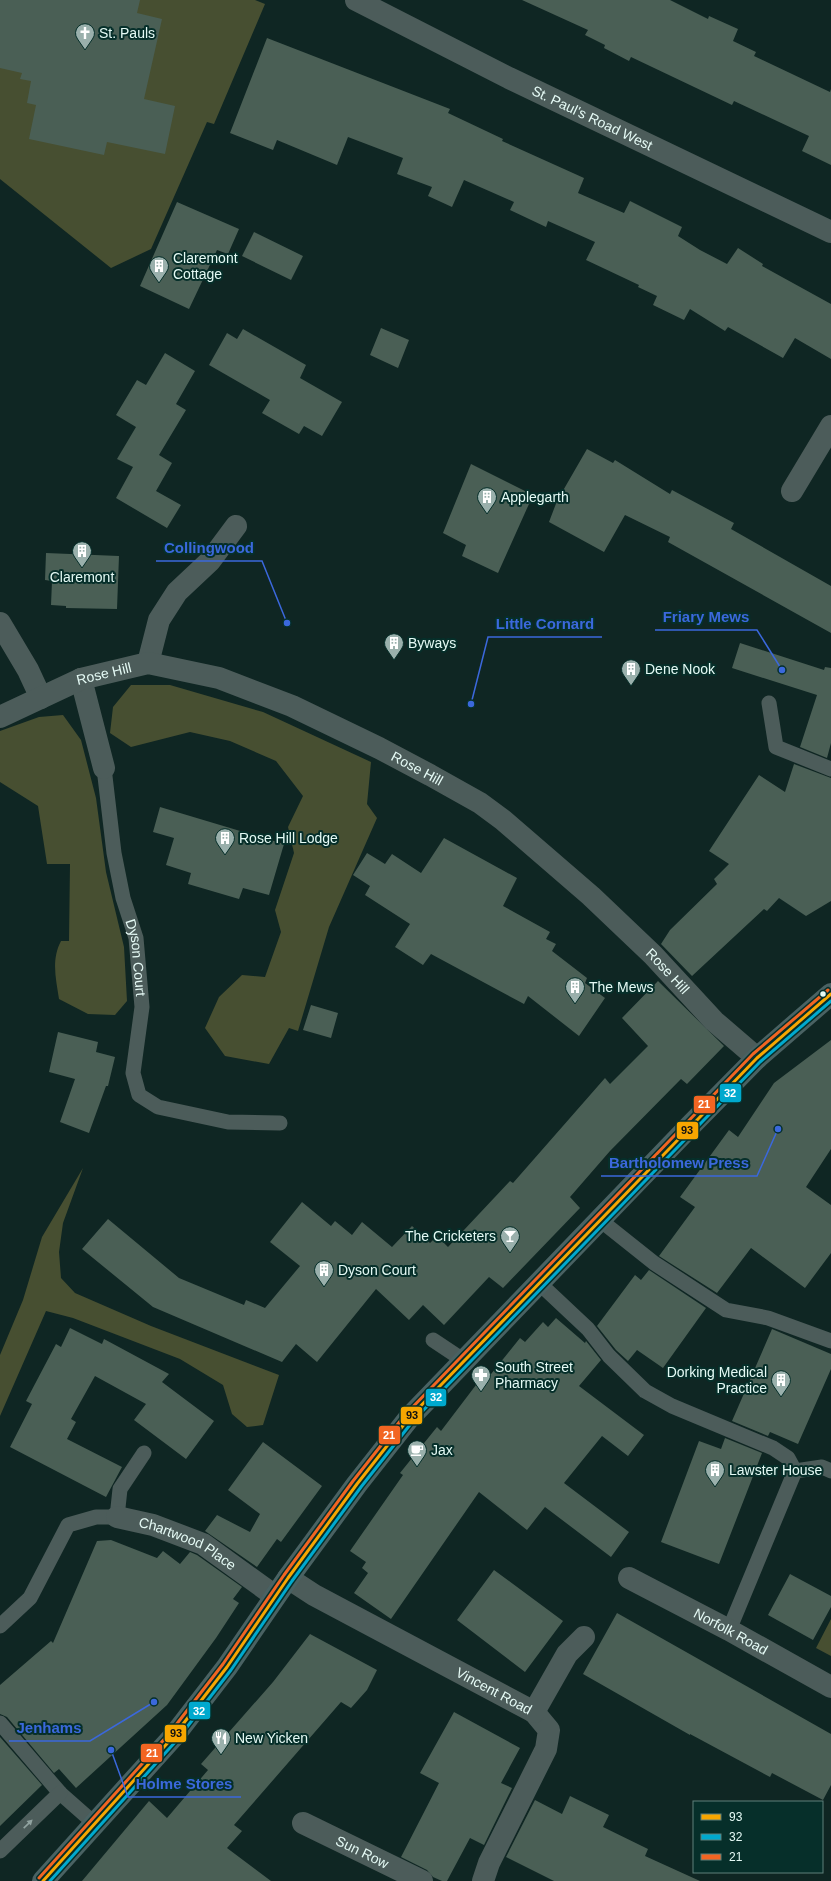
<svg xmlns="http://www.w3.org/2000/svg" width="831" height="1881" font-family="Arial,sans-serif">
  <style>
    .green { fill: #474f31 }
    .building { fill: #4a5f55 }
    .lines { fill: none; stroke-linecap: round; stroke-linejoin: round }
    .lane { stroke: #4c5c5a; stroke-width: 15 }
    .street { stroke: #4c5c5a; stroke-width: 22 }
    .primary { stroke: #4a6263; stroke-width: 22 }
    .bus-1-casing { stroke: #062f2a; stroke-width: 6 }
    .bus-2-casing { stroke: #062f2a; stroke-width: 6 }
    .bus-3-casing { stroke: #062f2a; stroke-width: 6 }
    .bus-1 { stroke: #f7a600; stroke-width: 3 }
    .bus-2 { stroke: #00a9ce; stroke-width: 3 }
    .bus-3 { stroke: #f26522; stroke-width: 3 }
    .oneway { fill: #91a3a0 }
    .bus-dot { fill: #e5faf5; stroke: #062f2a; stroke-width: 1.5 }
    .labels { text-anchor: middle; stroke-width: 4; stroke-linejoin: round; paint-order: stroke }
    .poi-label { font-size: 14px; fill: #e5faf5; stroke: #062f2a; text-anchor: start }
    .street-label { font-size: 14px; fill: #e5faf5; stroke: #062f2a }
    .leader { fill: none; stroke: #3b68dc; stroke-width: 1.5 }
    .callout-dot { fill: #3b68dc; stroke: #062f2a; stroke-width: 1.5 }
    .callout-label { font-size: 15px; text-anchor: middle; font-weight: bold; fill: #3b68dc; stroke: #062f2a; stroke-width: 4; stroke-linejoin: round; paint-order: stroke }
    .line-badge { stroke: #062f2a; stroke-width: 1.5 }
    .badge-label { font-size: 11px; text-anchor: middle; font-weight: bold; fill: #fff }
    .pale-badge-label { font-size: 11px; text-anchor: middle; font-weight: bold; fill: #111 }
  </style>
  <rect width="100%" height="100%" fill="#0f2623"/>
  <path class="green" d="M0 0H255L265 4 214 124 207 122 151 249 111 268 0 179Z
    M131 685H170L263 712 371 762 367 804 377 818 329 927 298 1031 289 1028 269 1064 225 1056 205 1028 219 997 242 975 265 977 281 932 275 910 294 853 288 827 303 796 276 761 230 741 190 732 131 747 110 733 113 707Z
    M63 715 81 740 96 798 106 872 124 947 127 1001 115 1015 88 1014 59 999C56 979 51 960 61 941H69L70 864H47L38 806 0 782V731L39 717Z
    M83 1168 63 1223 59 1252 61 1278 75 1293 151 1326 279 1375 263 1425 247 1427 232 1414 223 1385 180 1359 73 1318 46 1311 0 1416V1355L23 1300 42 1237Z
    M831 1619V1656L816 1648Z"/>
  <path class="building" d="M0 0H140L137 13 162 19 144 99 175 106 165 154 107 142 104 155 29 139 36 105 27 103 31 81 20 79 22 73 0 68Z
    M522 0H670L708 19 709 16 738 29 733 41 756 52 754 56 830 92 831 89V165L802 151 809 136 734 101 732 105 631 57 629 61 604 48 605 45 585 35 588 30Z
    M267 38 450 109 448 113 503 139 502 141 584 178 578 193 624 213 630 201 682 227 678 236 700 250 727 264 738 248 763 264 762 266 831 304V359L795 338 783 358 728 327 725 331 690 309 684 320 653 305 657 296 638 287 639 285 586 260 595 242 548 221 546 227 510 210 514 202 464 180 452 207 428 196 432 187 397 174 403 158 348 137 337 165 277 140 273 150 230 133Z
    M177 202 239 229 228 254 217 250 189 309 140 286Z
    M254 232 303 256 291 280 242 256Z
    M381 328 409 340 398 368 370 355Z
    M243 329 306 365 300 378 342 402 322 436 304 426 299 434 262 413 270 400 209 365 227 333 237 339Z
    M165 353 195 371 176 404 186 410 159 455 172 463 156 491 181 505 167 528 116 498 133 467 117 459 136 427 116 415 137 380 146 385Z
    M587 449 613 463 615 460 670 494 672 490 734 523 731 529 831 586V633L668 542 670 537 625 515 604 552 549 522 557 501Z
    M471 464 533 495 498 573 462 556 466 545 443 533Z
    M46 553 119 556 117 609 66 608V606L51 605 52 581 45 580Z
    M740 643 824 670 825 667 831 668V743L827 758 800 747 817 695 732 668Z
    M794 764 831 778V901L806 916 779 898 767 911 764 909 692 976 661 944 670 930 717 884 714 879 729 864 709 851 759 775 785 792Z
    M160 807 284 844 269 895 243 888 239 899 188 884 191 873 166 865 174 838 153 832Z
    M444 838 517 878 503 906 550 932 546 939 556 944 552 951 587 978 585 983 605 998 579 1036 528 996 524 1004 431 954 423 965 395 947 410 924 365 895 370 886 353 875 367 853 385 864 392 854 421 873Z
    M658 981 724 1046 687 1084 681 1079 610 1151 570 1197 580 1208 503 1288 489 1277 444 1325 423 1305 409 1320 376 1289 317 1362 296 1344 282 1362 153 1307 82 1249 108 1219 179 1278 244 1305 246 1300 265 1308 300 1266 270 1242 302 1202 331 1226 335 1221 352 1235 362 1222 392 1247 412 1226 430 1243 437 1236 448 1247 510 1181 513 1183 605 1078 610 1084 648 1046 622 1018Z
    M311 1005 338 1013 331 1038 303 1030Z
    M58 1032 98 1042 96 1052 115 1057 108 1086H106L89 1133 60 1122 75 1079 49 1072Z
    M831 1040V1149L806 1187 831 1205V1253L805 1288 751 1248 717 1293 659 1256 695 1207 680 1197 729 1130 738 1137 774 1083Z
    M649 1270 706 1308 663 1368 637 1350 628 1361 616 1350 597 1326 635 1275 641 1280Z
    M556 1318 585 1343 586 1341 601 1360 579 1386 644 1435 628 1456 602 1436 564 1483 629 1532 611 1557 545 1507 527 1530 479 1492 391 1619 354 1593 368 1573 362 1568 366 1562 350 1551 403 1475 400 1473 437 1427 441 1431 479 1381 483 1384 520 1338 525 1342 543 1322 548 1327Z
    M70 1328 102 1344 104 1339 169 1374 162 1382 214 1421 186 1459 134 1420 146 1404 95 1376 71 1419 76 1422 67 1439 122 1467 106 1497 10 1447 32 1404 26 1401 56 1344 61 1347Z
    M772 1329 831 1354V1369L798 1444 770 1432 768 1436 732 1421Z
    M725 1438 762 1453 719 1564 661 1542 699 1441 721 1449Z
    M263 1442 322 1486 281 1542 277 1539 257 1567 205 1531 217 1515 250 1532 260 1514 228 1490Z
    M111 1540 157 1558 163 1551 180 1564 190 1552 197 1555 242 1587 233 1599 239 1603 216 1638 167 1705 76 1788 59 1769 54 1773 7 1717 0 1714V1685L51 1641 53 1643 97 1541Z
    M494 1570 563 1621 525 1672 457 1620Z
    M790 1574 831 1596V1607L813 1640 768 1615Z
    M617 1613 831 1734V1785L823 1800 772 1773 770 1777 690 1734V1735L583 1674Z
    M310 1634 377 1670 367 1690 351 1708 341 1702 234 1825 242 1831 227 1848 271 1881H82L149 1801 167 1818 208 1770 201 1764 273 1682Z
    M454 1712 520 1748 501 1783 512 1788 484 1845 470 1838 447 1881H442L433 1877 427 1870 401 1857 439 1783 420 1773Z
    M0 1737 42 1785 0 1826Z
    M570 1796 609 1815 603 1827 648 1849 645 1856 700 1881H554L506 1857 535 1800 562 1814Z"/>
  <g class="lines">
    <g class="lane">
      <path d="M769 703 776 747 831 769"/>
      <path id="s1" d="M104 768 114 853 123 898 136 938 142 1007 133 1073 139 1095 158 1107 228 1122 280 1123"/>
      <path d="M600 1220 654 1263 726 1310 768 1318 831 1341"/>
      <path d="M538 1282 588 1329 609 1356 645 1391 672 1406 773 1448 788 1458 795 1471 729 1630"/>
      <path d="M433 1340 463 1360"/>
      <path d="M795 1471 822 1467 831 1471"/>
      <path d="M0 1626 30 1598 68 1525 96 1517H117L120 1489 144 1453"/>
      <path d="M0 1723 60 1793 94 1823"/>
      <path d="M0 1851 60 1793"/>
    </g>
    <g class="street">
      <path id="s2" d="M356 0 509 78 831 232"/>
      <path d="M792 491 831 426"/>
      <path d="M0 623 28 670 41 698"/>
      <path d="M148 663 159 620 177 592 210 561 236 526"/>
      <path d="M81 679 104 768"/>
      <path id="s3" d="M0 717 81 679 148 663 219 678 292 706 379 748 430 775 480 803 503 820 591 896 653 955 714 1021 757 1058"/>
      <path id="s4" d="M117 1517 153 1525 203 1544 275 1596"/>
      <path id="s5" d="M288 1578 314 1595 534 1712 549 1730 546 1749 489 1863 483 1881"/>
      <path id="s6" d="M629 1578 729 1630 831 1687"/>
      <path d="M534 1712 567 1654 584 1637"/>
      <path id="s7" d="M303 1823 422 1881"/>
    </g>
    <path class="primary" d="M43 1881 173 1737 227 1667 288 1578 357 1484 409 1418 691 1125 757 1058 831 994"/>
    <g class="bus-1-casing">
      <path id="bus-1" d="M43 1881 173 1737 227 1667 288 1578 357 1484 409 1418 757 1058 831 994"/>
    </g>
    <g class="bus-2-casing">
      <path id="bus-2" d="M50 1881 177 1740 231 1670 292 1581 361 1487 413 1421 760 1062 831 1001"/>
    </g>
    <g class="bus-3-casing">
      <path id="bus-3" d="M39 1878 169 1734 223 1664 284 1575 353 1481 405 1415 753 1054 828 990"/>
    </g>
    <use href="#bus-1" class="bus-1"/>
    <use href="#bus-2" class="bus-2"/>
    <use href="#bus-3" class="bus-3"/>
  </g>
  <defs><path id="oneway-solid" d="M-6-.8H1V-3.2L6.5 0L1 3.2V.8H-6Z"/></defs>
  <use class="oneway" href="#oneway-solid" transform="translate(28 1824) rotate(-44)"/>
  <defs>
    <g id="church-pin" transform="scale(1)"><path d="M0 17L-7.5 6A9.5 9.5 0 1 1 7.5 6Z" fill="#9ab0ac" stroke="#062f2a"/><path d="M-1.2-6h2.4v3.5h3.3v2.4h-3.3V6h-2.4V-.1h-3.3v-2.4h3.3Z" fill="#fff"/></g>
    <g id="building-pin" transform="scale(1)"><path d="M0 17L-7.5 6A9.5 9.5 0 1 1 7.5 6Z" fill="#9ab0ac" stroke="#062f2a"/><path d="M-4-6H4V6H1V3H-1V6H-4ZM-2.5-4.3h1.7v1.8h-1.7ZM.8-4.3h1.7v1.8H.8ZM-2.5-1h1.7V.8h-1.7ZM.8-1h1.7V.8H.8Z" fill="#fff"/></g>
    <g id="bar-pin" transform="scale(1)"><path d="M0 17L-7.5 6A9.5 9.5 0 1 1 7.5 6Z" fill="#9ab0ac" stroke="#062f2a"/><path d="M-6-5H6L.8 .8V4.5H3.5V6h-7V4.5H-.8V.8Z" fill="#fff"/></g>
    <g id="pharmacy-pin" transform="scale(1)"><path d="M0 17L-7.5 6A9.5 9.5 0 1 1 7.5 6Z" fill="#9ab0ac" stroke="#062f2a"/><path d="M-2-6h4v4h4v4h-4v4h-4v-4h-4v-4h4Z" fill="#fff"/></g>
    <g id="cafe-pin" transform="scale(1)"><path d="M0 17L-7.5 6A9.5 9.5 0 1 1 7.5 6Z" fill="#9ab0ac" stroke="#062f2a"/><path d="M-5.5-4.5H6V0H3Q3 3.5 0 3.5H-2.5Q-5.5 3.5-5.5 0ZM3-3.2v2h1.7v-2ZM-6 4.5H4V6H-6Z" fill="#fff"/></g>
    <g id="restaurant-pin" transform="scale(1)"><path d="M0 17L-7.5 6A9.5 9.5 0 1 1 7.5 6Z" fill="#9ab0ac" stroke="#062f2a"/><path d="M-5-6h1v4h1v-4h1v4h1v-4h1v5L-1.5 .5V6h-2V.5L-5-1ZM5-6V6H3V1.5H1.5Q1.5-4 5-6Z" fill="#fff"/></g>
  </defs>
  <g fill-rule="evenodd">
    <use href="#church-pin" x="85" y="33"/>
    <use href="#building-pin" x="159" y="266"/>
    <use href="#building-pin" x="487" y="497"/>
    <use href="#building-pin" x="82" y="551"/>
    <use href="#building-pin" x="394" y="643"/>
    <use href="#building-pin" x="631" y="669"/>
    <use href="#building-pin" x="225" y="838"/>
    <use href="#building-pin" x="575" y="987"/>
    <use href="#bar-pin" x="510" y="1236"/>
    <use href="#building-pin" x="324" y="1270"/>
    <use href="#pharmacy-pin" x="481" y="1375"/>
    <use href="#building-pin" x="781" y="1380"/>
    <use href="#cafe-pin" x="417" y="1450"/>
    <use href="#building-pin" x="715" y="1470"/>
    <use href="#restaurant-pin" x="221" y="1738"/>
  </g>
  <circle class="bus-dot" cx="823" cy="994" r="3.5"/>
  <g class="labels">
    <g class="poi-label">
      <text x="99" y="38">St. Pauls</text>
      <text x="173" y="263">Claremont<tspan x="173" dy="16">Cottage</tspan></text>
      <text x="501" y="502">Applegarth</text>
      <text x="82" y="582" text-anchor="middle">Claremont</text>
      <text x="408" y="648">Byways</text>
      <text x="645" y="674">Dene Nook</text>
      <text x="239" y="843">Rose Hill Lodge</text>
      <text x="589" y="992">The Mews</text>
      <text x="496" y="1241" text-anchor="end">The Cricketers</text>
      <text x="338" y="1275">Dyson Court</text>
      <text x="495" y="1372">South Street<tspan x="495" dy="16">Pharmacy</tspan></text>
      <text x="767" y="1377" text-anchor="end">Dorking Medical<tspan x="767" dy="16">Practice</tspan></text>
      <text x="431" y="1455">Jax</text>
      <text x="729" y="1475">Lawster House</text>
      <text x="235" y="1743">New Yicken</text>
    </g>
    <g class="street-label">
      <text dy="5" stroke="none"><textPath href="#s2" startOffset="264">St. Paul's Road West</textPath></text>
      <text dy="5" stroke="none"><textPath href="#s3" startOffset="113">Rose Hill</textPath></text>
      <text dy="5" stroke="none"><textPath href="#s3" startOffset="449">Rose Hill</textPath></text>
      <text dy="5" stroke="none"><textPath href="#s1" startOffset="193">Dyson Court</textPath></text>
      <text dy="5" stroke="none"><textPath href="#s3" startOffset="773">Rose Hill</textPath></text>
      <text dy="5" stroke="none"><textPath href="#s4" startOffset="76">Chartwood Place</textPath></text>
      <text dy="5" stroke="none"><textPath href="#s6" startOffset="115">Norfolk Road</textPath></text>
      <text dy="5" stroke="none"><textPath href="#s5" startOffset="235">Vincent Road</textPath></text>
      <text dy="5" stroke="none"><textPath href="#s7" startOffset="66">Sun Row</textPath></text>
    </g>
  </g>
  <path class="leader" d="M287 623L262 561H156M782 670L757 630H655M471 704L488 637H602M778 1129L757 1176H601M154 1702L90 1741H9M111 1750L128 1797H241"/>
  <g class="callout-dot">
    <circle cx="287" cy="623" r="4"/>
    <circle cx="782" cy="670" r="4"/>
    <circle cx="471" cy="704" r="4"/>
    <circle cx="778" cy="1129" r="4"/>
    <circle cx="154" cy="1702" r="4"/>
    <circle cx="111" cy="1750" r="4"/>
  </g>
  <g class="callout-label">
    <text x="209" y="553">Collingwood</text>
    <text x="706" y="622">Friary Mews</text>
    <text x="545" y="629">Little Cornard</text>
    <text x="679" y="1168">Bartholomew Press</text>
    <text x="49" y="1733">Jenhams</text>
    <text x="184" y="1789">Holme Stores</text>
  </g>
  <g class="line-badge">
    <rect x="719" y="1083" width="23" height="20" rx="4" fill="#00a9ce"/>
    <rect x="693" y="1095" width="23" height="19" rx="4" fill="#f26522"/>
    <rect x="676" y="1121" width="23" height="19" rx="4" fill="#f7a600"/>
    <rect x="425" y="1388" width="22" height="19" rx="4" fill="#00a9ce"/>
    <rect x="400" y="1406" width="23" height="19" rx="4" fill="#f7a600"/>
    <rect x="378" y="1425" width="23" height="20" rx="4" fill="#f26522"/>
    <rect x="188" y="1701" width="23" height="19" rx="4" fill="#00a9ce"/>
    <rect x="164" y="1724" width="23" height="19" rx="4" fill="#f7a600"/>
    <rect x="140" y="1743" width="23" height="20" rx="4" fill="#f26522"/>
  </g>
  <g class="badge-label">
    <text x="730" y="1097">32</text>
    <text x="704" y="1108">21</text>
    <text x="436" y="1401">32</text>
    <text x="389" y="1439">21</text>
    <text x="199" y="1715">32</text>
    <text x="152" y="1757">21</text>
  </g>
  <g class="pale-badge-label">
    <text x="687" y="1134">93</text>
    <text x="412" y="1419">93</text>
    <text x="176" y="1737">93</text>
  </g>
  <rect x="693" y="1801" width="130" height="72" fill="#062f2a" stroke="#5f807b"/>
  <rect x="701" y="1814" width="20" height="6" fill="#f7a600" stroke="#5f807b"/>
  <text x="729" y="1821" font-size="12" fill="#e5faf5">93</text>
  <rect x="701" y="1834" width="20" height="6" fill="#00a9ce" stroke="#5f807b"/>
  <text x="729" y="1841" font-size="12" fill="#e5faf5">32</text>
  <rect x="701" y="1854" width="20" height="6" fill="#f26522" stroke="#5f807b"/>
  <text x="729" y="1861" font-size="12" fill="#e5faf5">21</text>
</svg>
